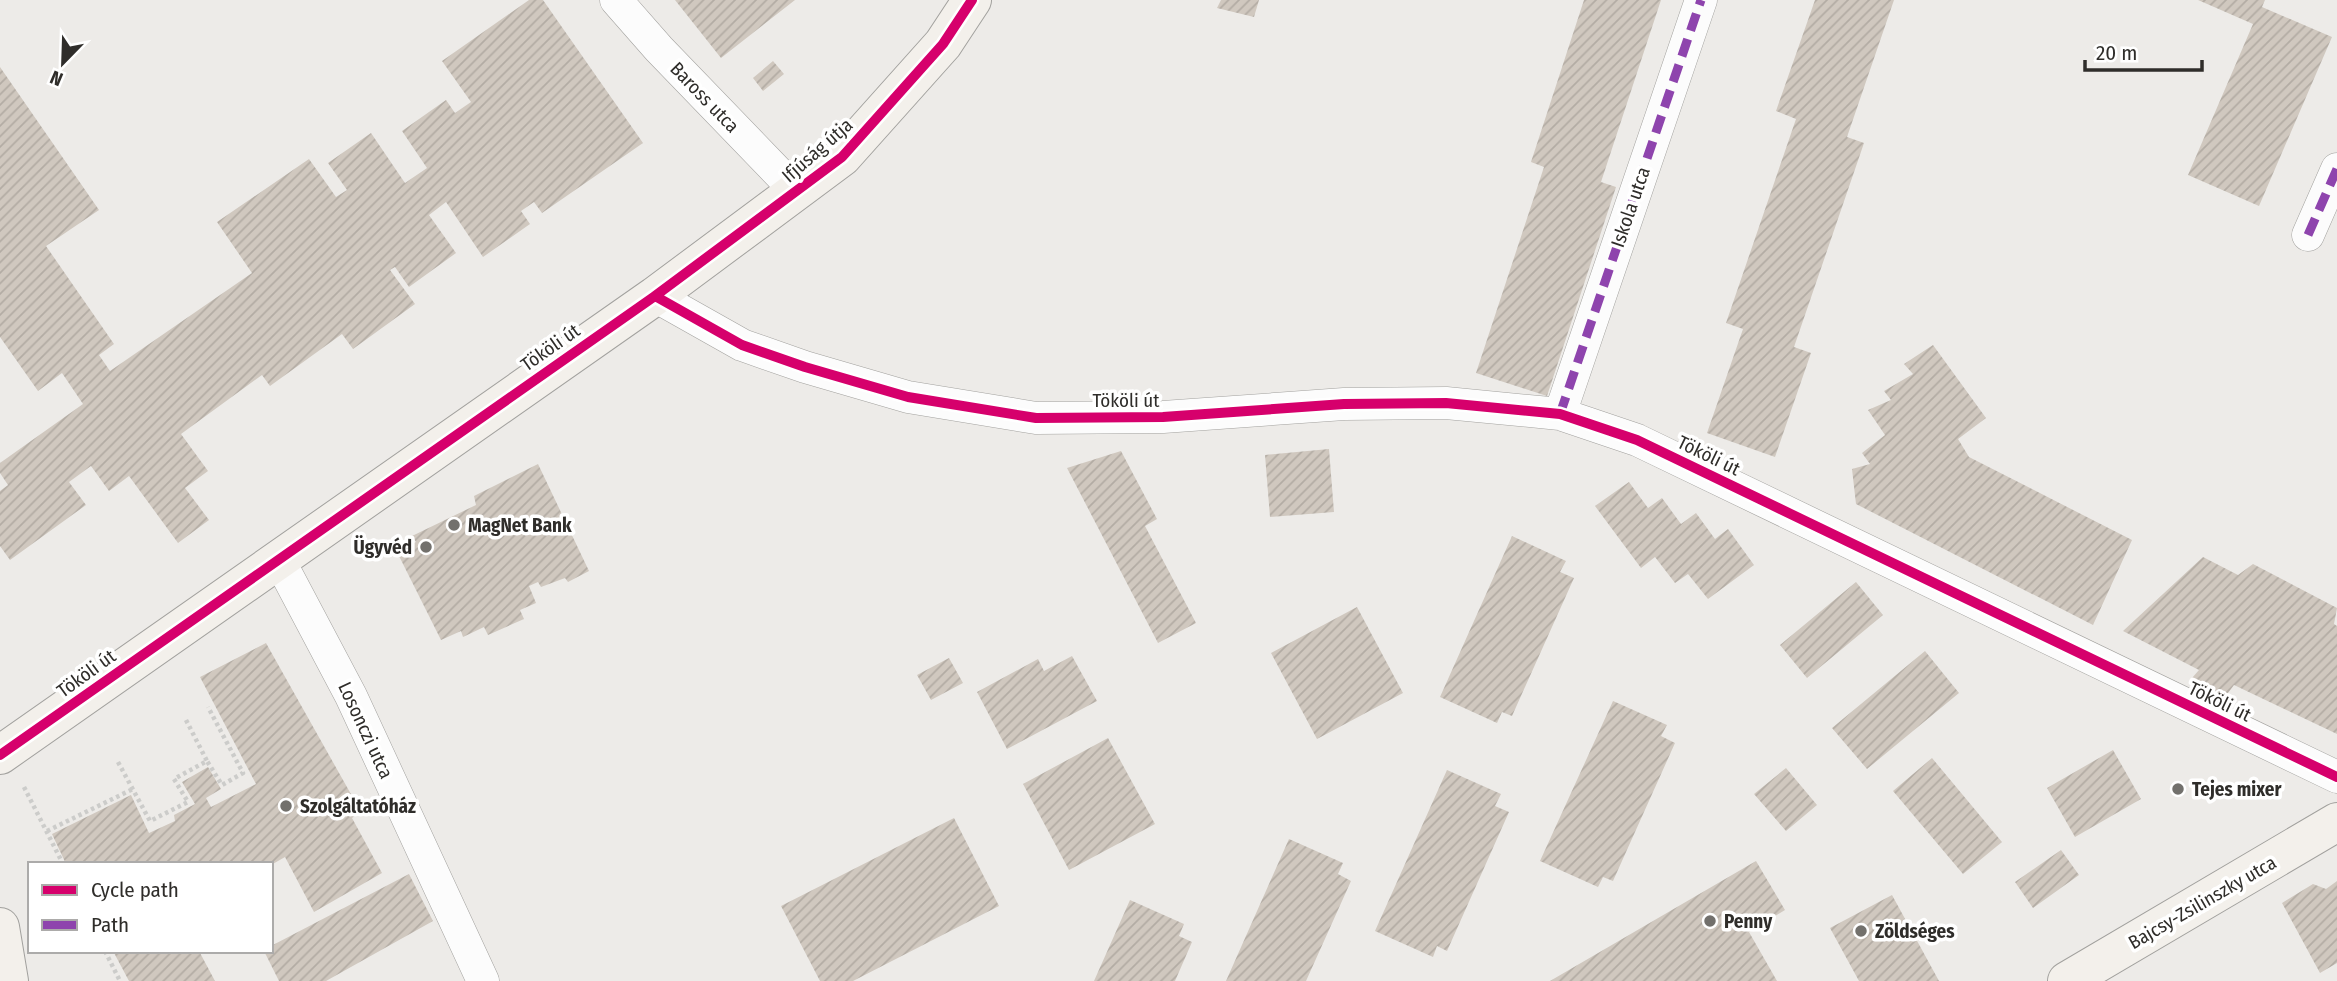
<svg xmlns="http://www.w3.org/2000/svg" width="2337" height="981" font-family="'Fira Sans Condensed',sans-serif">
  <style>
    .building { fill: url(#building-hatch) }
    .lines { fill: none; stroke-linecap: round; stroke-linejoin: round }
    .street-casing { stroke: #a2a19e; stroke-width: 33 }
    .secondary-casing { stroke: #a2a19e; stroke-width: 40 }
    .path { stroke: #ccccca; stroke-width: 4.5; stroke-dasharray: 3.5 3.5; stroke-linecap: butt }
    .street { stroke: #fcfcfc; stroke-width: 32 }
    .secondary { stroke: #f3f0eb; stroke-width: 38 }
    .quiet { stroke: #8e44ad; stroke-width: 9; stroke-dasharray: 18 9; stroke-linecap: butt }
    .cycleway-casing { stroke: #fff; stroke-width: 15 }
    .cycleway { stroke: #d6006c; stroke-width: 10 }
    .poi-dot { fill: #72706c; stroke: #fff; stroke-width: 2.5 }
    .labels { text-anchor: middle; stroke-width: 7; stroke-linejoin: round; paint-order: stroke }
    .street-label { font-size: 19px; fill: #2f2d2a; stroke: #fff }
    .poi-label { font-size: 19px; font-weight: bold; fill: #2f2d2a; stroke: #fff; text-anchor: start }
  </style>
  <defs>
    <pattern id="building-hatch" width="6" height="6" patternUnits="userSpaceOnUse" patternTransform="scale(1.75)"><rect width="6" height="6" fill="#d0c8bf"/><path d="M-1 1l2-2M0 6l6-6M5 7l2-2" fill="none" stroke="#b3aca4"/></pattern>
  </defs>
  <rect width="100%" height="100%" fill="#edebe8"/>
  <path class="building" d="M529 0H543L643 143 542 213 534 202 521 211 530 224 483 257 446 202 429 215 456 253 409 287 395 267 390 270 415 304 353 349 342 334 270 386 262 375 181 434 208 471 185 488 209 520 178 543 129 476 109 491 91 466 69 482 86 505 10 560 0 546V491L8 485 0 473V463L83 404 62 373 38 391 0 337V67L99 210 46 246 114 344 99 355 110 371 252 273 217 222 309 159 336 197 347 190 328 163 371 133 405 183 427 168 402 131 446 100 455 113 471 102 442 61Z
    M675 0H795L721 58Z
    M1221 0H1259L1254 17 1217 8Z
    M1584 0H1661L1601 182 1616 187 1547 396 1476 373 1544 167 1531 162Z
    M1815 0H1894L1847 137 1864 143 1794 347 1811 353 1775 457 1707 433 1743 329 1726 323 1796 119 1776 111Z
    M2198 0H2265L2262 7 2332 37 2259 206 2188 175 2253 24Z
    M773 61 784 74 763 91 753 78Z
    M1933 345 1986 418 1958 439 1969 457 2132 540 2093 625 1856 504 1852 469 1870 464 1862 453 1885 435 1868 410 1891 400 1884 391 1913 374 1904 364Z
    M1329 449 1334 512 1270 517 1265 455Z
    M1121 451 1157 519 1145 526 1196 623 1158 643 1067 468Z
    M538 464 589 571 568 582 565 578 541 587 538 582 529 586 536 603 520 610 524 619 488 635 484 627 463 637 461 631 441 640 397 552 416 542 412 536 476 505 474 496Z
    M1629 482 1648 508 1662 498 1681 524 1696 513 1715 539 1728 529 1754 565 1708 599 1688 574 1675 583 1655 557 1641 568 1595 506Z
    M1512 536 1566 561 1560 572 1574 578 1512 716 1502 712 1497 723 1440 697Z
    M2203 557 2238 575 2253 564 2337 608 2334 624 2337 626V734L2234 685 2225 697 2192 678 2199 670 2123 631Z
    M1856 582 1883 615 1807 678 1780 645Z
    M1357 607 1403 693 1317 739 1271 653Z
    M266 643 361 812 352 818 382 873 314 912 285 857 271 865 66 864 52 834 131 795 149 833 175 821 174 815 195 804 182 782 208 767 221 789 206 798 211 807 256 784 200 677Z
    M1925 651 1959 693 1867 769 1832 728Z
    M1072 656 1097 701 1007 749 977 692 1038 659 1044 671Z
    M949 658 963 683 931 700 917 675Z
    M1613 701 1667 725 1661 736 1675 743 1613 881 1603 877 1598 887 1540 861Z
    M1108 738 1155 824 1069 870 1023 784Z
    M2113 750 2141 799 2075 837 2047 788Z
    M1932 758 2002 842 1963 874 1893 791Z
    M1786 768 1817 805 1786 831 1754 794Z
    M1447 770 1501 794 1495 806 1509 812 1447 951 1437 946 1433 957 1375 931Z
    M954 818 999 906 853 981H820L781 906Z
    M1289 839 1343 863 1338 874 1351 881 1306 981H1226Z
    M2061 850 2079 875 2033 908 2015 882Z
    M1756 861 1785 910 1749 932 1777 981H1550Z
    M409 874 433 921 326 981H279L264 951H271V946Z
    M2337 881V963L2320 973 2282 903 2313 884 2326 889Z
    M1892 895 1939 981H1859L1830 928Z
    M1130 900 1184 924 1179 936 1192 942 1175 981H1094Z
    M113 951H199L215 981H129Z"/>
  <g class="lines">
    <g class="street-casing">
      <path id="street" d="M616 0 659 49 797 192
        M2308 235 2337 169
        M655 296 742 345 805 367 908 397 1036 418 1163 417 1344 404 1446 403 1560 414 1637 440 2337 777
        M1560 414 1701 0
        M278 558 351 696 483 981"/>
    </g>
    <g class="secondary-casing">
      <path id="secondary" d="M0 755 655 296 842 157 943 44 972 0
        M0 927 9 981
        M2067 981 2337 822"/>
    </g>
    <path class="path" d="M186 720 207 761
      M118 762 150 821 188 802 174 779 207 761 222 785 243 773 208 707
      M24 787 63 864
      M47 831 133 789
      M105 951 120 981"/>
    <use href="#street" class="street"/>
    <use href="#secondary" class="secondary"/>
    <path class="quiet" d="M2308 235 2337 169
      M1560 414 1701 0"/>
    <g class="cycleway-casing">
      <path id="cycleway" d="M655 296 742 345 805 367 908 397 1036 418 1163 417 1344 404 1446 403 1560 414 1637 440 2337 777
        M0 755 655 296 842 157 943 44 972 0"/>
    </g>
    <use href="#cycleway" class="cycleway"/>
  </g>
  <g class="poi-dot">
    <circle cx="454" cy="525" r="7"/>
    <circle cx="426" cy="547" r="7"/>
    <circle cx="2178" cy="789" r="7"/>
    <circle cx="286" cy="806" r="7"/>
    <circle cx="1710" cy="921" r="7"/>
    <circle cx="1861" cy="931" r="7"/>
  </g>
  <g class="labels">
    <g class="street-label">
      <text transform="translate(705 97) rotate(46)" y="7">Baross utca</text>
      <text transform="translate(817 150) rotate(-41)" y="7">Ifjúság útja</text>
      <text transform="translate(1630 207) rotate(-71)" y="7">Iskola utca</text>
      <text transform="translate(550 347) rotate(-35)" y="7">Tököli út</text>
      <text x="1126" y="407">Tököli út</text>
      <text transform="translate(1709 455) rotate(26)" y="7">Tököli út</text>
      <text transform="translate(86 673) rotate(-36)" y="7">Tököli út</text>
      <text transform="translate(2220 701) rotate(26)" y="7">Tököli út</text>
      <text transform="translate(366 730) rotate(65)" y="7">Losonczi utca</text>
      <text transform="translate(2202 902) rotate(-30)" y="7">Bajcsy-Zsilinszky utca</text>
    </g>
    <g class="poi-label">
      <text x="468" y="532">MagNet Bank</text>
      <text x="412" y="554" text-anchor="end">Ügyvéd</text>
      <text x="2192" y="796">Tejes mixer</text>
      <text x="300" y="813">Szolgáltatóház</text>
      <text x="1724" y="928">Penny</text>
      <text x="1875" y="938">Zöldséges</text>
    </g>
  </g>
  <rect x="28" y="862" width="245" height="91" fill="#ffffff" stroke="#acabaa" stroke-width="2"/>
  <rect x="42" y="885" width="35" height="10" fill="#d6006c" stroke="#acabaa" stroke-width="2"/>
  <text x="91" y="897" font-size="21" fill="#2f2d2a">Cycle path</text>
  <rect x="42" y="920" width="35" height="10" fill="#8e44ad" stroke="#acabaa" stroke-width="2"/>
  <text x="91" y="932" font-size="21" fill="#2f2d2a">Path</text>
  <g transform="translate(63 63) rotate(203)" stroke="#ffffff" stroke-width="5" paint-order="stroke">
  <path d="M0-5L12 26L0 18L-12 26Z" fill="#2f2d2a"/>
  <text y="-10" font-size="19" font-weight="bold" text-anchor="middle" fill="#2f2d2a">N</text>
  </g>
  <path d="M2085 60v10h117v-10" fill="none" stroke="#2f2d2a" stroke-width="3.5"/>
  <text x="2096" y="60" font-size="21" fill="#2f2d2a" stroke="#ffffff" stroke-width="5" paint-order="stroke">20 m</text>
</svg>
